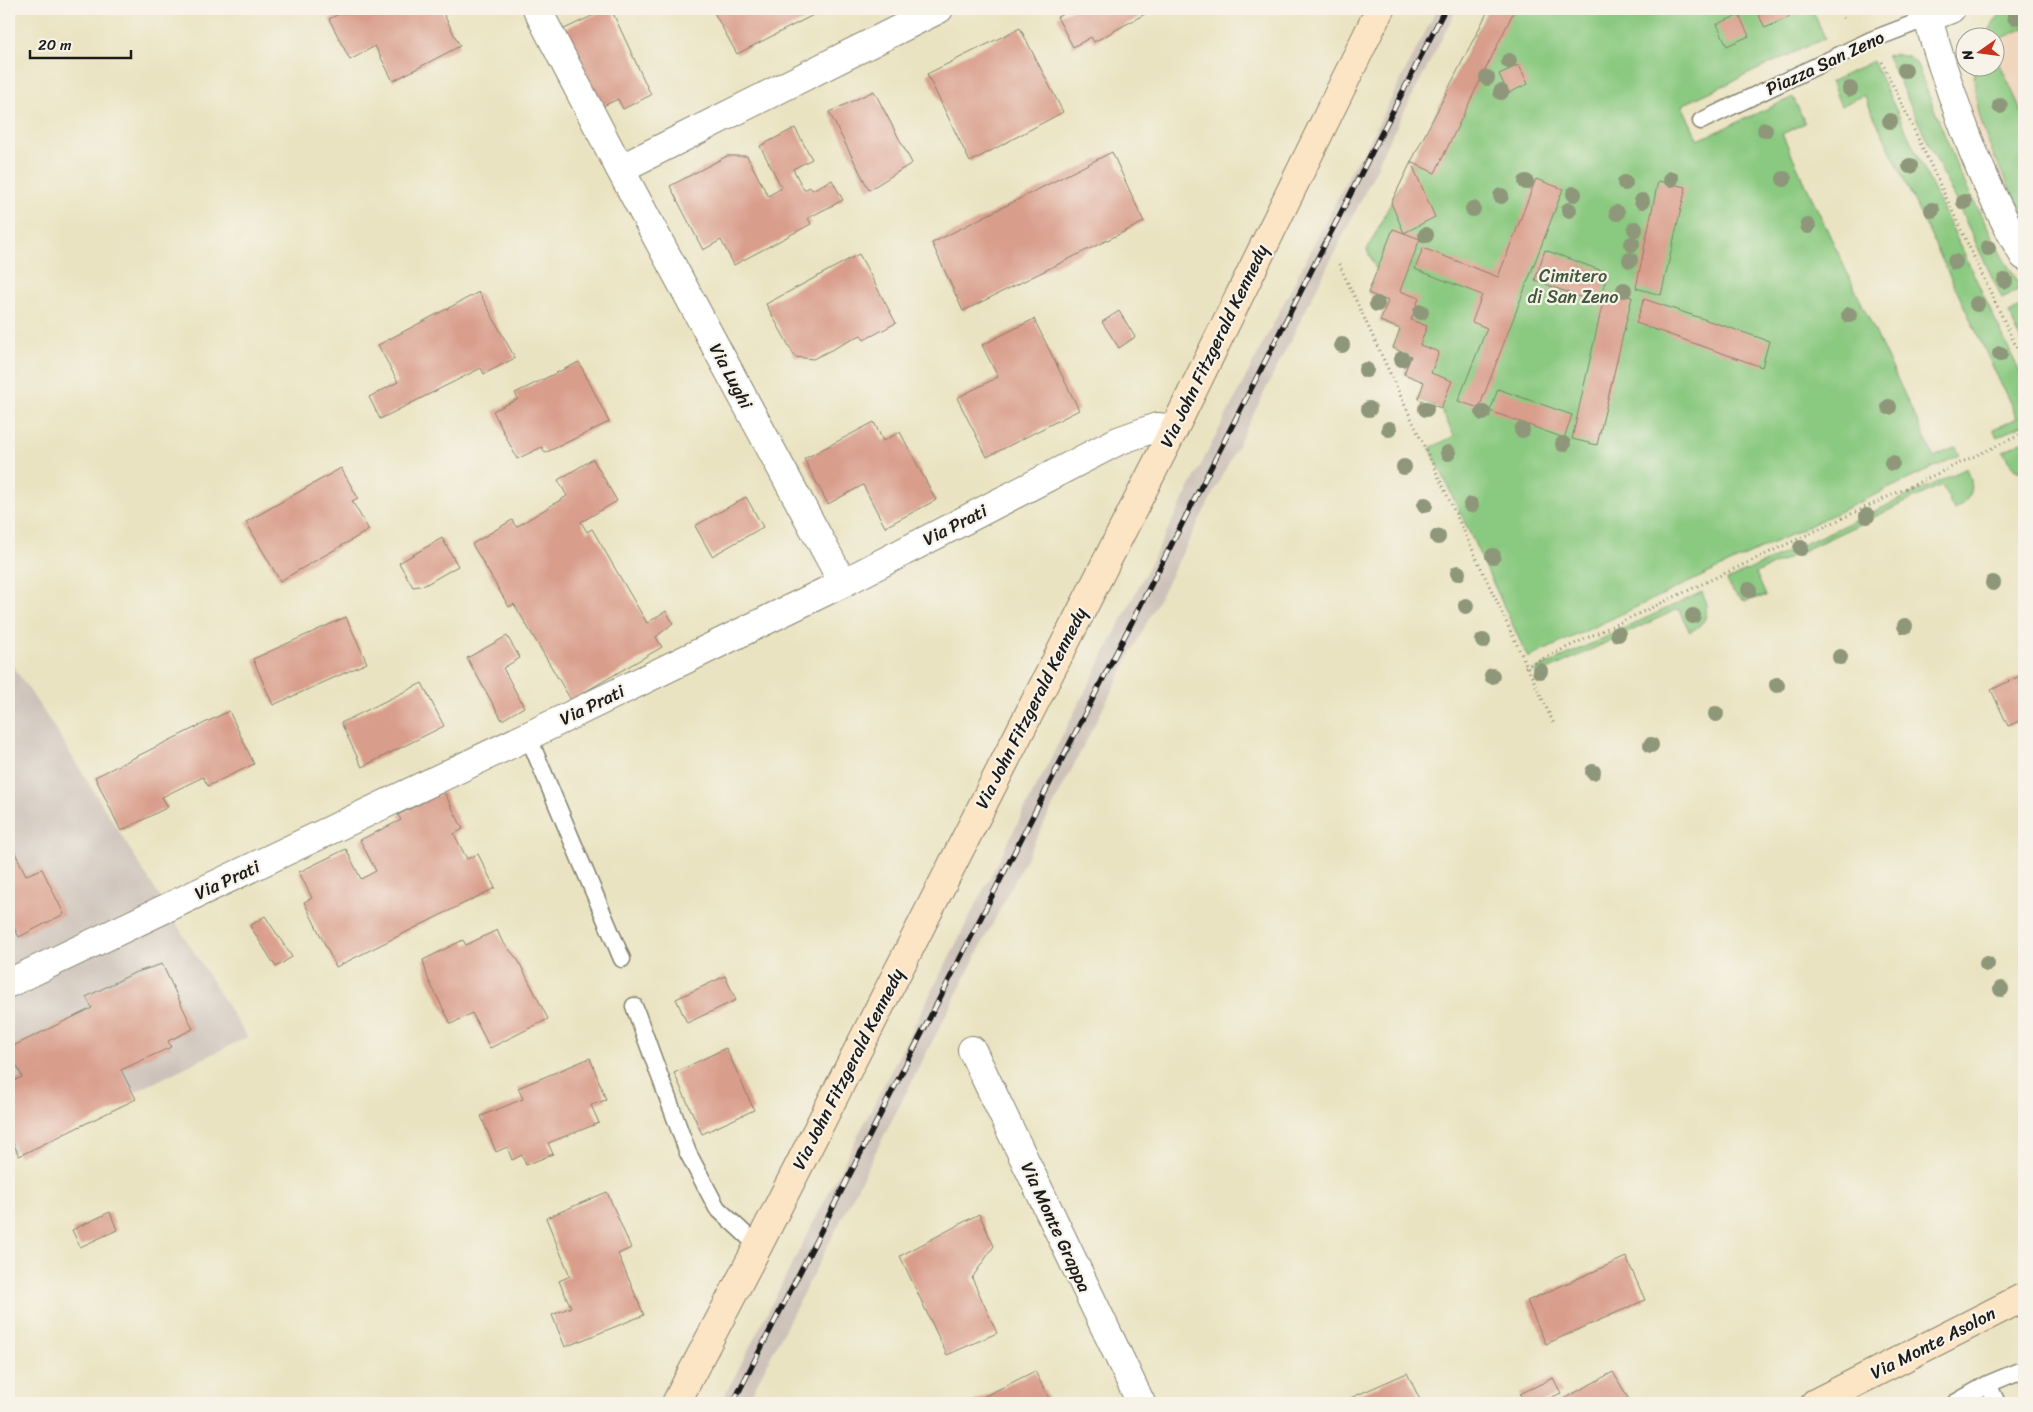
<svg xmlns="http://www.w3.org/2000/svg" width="2033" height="1412" font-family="Sriracha,sans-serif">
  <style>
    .built { fill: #efd6bc }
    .industrial { fill: #cdc2b9 }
    .green { fill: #8ac980; stroke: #53724e }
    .building { fill: #d99d8b }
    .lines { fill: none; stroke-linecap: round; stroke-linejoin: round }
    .service-casing { stroke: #83806e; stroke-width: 19 }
    .minor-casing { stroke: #83806e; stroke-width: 30 }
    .tertiary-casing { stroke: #83806e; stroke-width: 30 }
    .secondary-casing { stroke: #83806e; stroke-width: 30 }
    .path { stroke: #83806e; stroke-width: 3; stroke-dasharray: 1 4; stroke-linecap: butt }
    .service { stroke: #fff; stroke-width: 16 }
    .minor { stroke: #fff; stroke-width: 28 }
    .tertiary { stroke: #fff; stroke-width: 28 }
    .secondary { stroke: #fce5c4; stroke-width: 28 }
    .rail-casing { stroke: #1c1c1c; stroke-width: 5.5 }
    .rail { stroke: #f7f3e8; stroke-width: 4; stroke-dasharray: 11; stroke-linecap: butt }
    .tree { fill: #8e977a }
    .labels { text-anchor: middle; stroke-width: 4.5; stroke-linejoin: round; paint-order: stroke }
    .street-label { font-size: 18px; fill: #1c1c1c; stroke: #f7f3e8 }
    .park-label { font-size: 18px; fill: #42593f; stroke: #f7f3e8 }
  </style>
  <rect width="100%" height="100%" fill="#f7f3e8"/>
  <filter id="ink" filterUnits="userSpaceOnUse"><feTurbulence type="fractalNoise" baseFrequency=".02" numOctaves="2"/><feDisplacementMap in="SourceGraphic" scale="10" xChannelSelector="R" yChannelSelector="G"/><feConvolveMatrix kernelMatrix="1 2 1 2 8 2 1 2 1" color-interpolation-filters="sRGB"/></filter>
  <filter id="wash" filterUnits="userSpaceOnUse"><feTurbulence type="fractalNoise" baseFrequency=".0096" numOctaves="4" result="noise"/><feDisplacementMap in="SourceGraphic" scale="20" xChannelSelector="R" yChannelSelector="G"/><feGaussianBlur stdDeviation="1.12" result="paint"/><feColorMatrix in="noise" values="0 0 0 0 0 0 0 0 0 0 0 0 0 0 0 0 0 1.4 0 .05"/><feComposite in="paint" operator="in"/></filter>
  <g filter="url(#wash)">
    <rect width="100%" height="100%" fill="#eae3c1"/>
    <path class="built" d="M2024 9V234L1974 123 1968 94 1972 68H1996V38L1985 37 1989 30 2003 14Z"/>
    <path class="industrial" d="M1437 9H1457L1377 164 1378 166 1243 435 747 1403H721L1357 160 1362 156Z
      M9 660 50 721 247 1037 133 1093 136 1099 19 1156 16 1150 9 1154Z"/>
    <path class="green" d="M1489 9H1812L1825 38 1682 105 1698 140 1793 97 1805 123 1782 134 1934 457 1956 447 1960 455 1528 658 1430 448 1454 436 1441 409 1418 399 1424 382 1404 374 1411 356 1393 348 1400 329 1380 321 1388 301 1368 293 1377 271 1367 250Z
      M2005 9H2024V28L1996 41V38L1985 37 1996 19Z
      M1893 54 1909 57 1916 63 1960 174 2003 258 2022 288 2002 298 1887 56Z
      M1996 55 2024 117V215C2001 172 1970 118 1975 68H1996Z
      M1873 61 2024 381V424L1997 437 1993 430 2017 418 1864 95 1841 106 1831 82Z
      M2024 305V347L2009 313Z
      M2024 441V471C2012 470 2008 461 2003 451Z
      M1967 468C1975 490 1974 496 1954 510L1942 485 1756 573 1766 596 1745 601C1736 596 1731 590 1727 580Z
      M1702 592C1709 611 1710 621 1690 632L1678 609 1537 675 1535 670Z"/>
    <g id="blocks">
      <path class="building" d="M349 9H432L434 13 441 9 460 46 393 81 375 46 350 60 329 19Z
        M607 9H611L651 95 623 109 618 99 599 108 562 30Z
        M712 9H825L737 54Z
        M1073 9H1154L1094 42 1091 37 1073 47 1057 17Z
        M1489 9H1515L1435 173 1411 162 1435 217 1404 233 1420 239 1400 291 1419 298 1411 320 1427 326 1420 345 1439 352 1431 373 1452 381 1441 408 1418 399 1424 382 1404 374 1411 356 1393 348 1400 329 1380 321 1388 301 1368 293 1393 229 1404 233 1391 203 1411 162Z
        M1756 9H1785L1789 17 1765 28Z
        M1739 15 1749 36 1727 46 1717 24Z
        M1020 28 1063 112 970 162 927 74Z
        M1519 65 1528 84 1508 93 1499 74Z
        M874 91 912 163 869 190 829 112Z
        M795 128 812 159 793 169 804 190 810 187 812 190 832 180 843 200 808 218 811 224 734 265 721 240 703 250 670 186 727 156H747L768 196 782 188 760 146Z
        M1112 152 1144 222 963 311 932 243Z
        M1536 179 1563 189 1479 408 1458 401 1487 328 1472 322 1482 295 1415 269 1423 248 1498 277Z
        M1658 181 1686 187 1661 295 1636 288Z
        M1545 250 1608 273 1598 304 1535 280Z
        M859 254 896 323 864 340 861 335 813 359 795 357 766 304Z
        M479 292 515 358 484 374 481 368 380 419 369 397 398 382 378 345Z
        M1605 293 1632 297 1597 445 1572 439Z
        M1644 299 1769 341 1762 367 1636 323Z
        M1119 311 1135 337 1119 348 1102 322Z
        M1034 319 1079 410 987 457 957 398 998 377 982 345Z
        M579 362 609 422 545 453 542 447 517 459 493 411 518 399 515 393Z
        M1498 389 1572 415 1564 438 1490 411Z
        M874 422 883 441 900 432 936 500 885 527 863 485 828 504 804 459Z
        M593 459 617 501 581 522 587 532 592 529 647 623 666 611 673 623 656 637 662 647 571 700 514 604 509 607 472 544 512 520 516 527 567 496 558 480Z
        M341 468 358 498 352 501 369 530 280 581 246 522Z
        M746 497 763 527 712 556 695 526Z
        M442 538 458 566 425 585 413 587 399 563Z
        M346 617 367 663 273 705 253 659Z
        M507 636 520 658 503 668 524 707 502 720 467 658Z
        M2024 674V719L2008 726 1991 690Z
        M422 683 444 726 362 767 341 723Z
        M229 711 254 764 208 786 203 777 162 797 168 807 121 831 95 777Z
        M444 792 463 829 454 834 467 859 478 854 495 888 336 967 304 902 312 898 299 872 346 849 361 879 376 871 360 840 401 820 398 815Z
        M9 841 26 875 42 869 64 914 19 937 11 922 9 923Z
        M265 916 292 957 276 967 250 926Z
        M497 930 502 941 518 960 548 1019 490 1048 472 1013 451 1024 428 979 423 960 463 940 466 945Z
        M162 964 193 1029 168 1041 171 1047 121 1070 136 1099 19 1156 9 1134V1083L22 1077 9 1048 92 1008 86 997 134 973Z
        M725 976 736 1000 687 1023 676 999Z
        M726 1048 754 1110 702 1134 674 1073Z
        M590 1058 606 1100 591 1105 599 1123 548 1143 553 1154 526 1165 522 1155 512 1160 507 1147 496 1152 481 1116 523 1099 518 1088Z
        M607 1192 631 1248 618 1254 644 1315 565 1347 552 1315 571 1307 559 1281 570 1276 546 1218Z
        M110 1212 117 1230 80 1247 72 1230Z
        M979 1214 994 1246 972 1278 997 1333 947 1355 900 1256Z
        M1626 1257 1645 1300 1546 1344 1527 1301Z
        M1035 1371 1051 1403H971Z
        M1613 1372 1631 1403H1556Z
        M1407 1373 1421 1402 1347 1403 1346 1400Z
        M1553 1378 1561 1393 1540 1403H1525L1520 1394Z"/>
    </g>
  </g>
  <g filter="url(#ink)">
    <use href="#blocks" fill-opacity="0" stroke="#83806e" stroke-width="1"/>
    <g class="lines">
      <g class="service-casing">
        <path id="service" d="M1701 121 1871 40 1928 18
          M528 736 622 959
          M634 1006 688 1153 717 1208 758 1246
          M1988 1384 1997 1403
          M1955 1403 1988 1384 2024 1369"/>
      </g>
      <g class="minor-casing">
        <path id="minor" d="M537 9 620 169 843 583
          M1928 18 1951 9
          M620 169 939 9
          M9 983 528 736 843 583 1118 441 1157 427 1174 429
          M972 1050 1141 1403"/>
      </g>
      <g class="tertiary-casing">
        <path id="tertiary" d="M1925 9C1950 94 1979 179 2024 256"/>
      </g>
      <g class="secondary-casing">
        <path id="secondary" d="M676 1403 758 1246 1174 429 1380 9
          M1815 1403 2024 1297"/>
      </g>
      <path class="path" d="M1841 13 1845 22
        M1882 62 2024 363
        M1339 264 1554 724
        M1525 667 2024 433"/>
      <use href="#service" class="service"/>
      <use href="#minor" class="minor"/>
      <use href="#tertiary" class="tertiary"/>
      <use href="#secondary" class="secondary"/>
      <g class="rail-casing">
        <path id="rail" d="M733 1403 1445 9"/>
      </g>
      <use href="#rail" class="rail"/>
    </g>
    <g class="tree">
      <circle cx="2015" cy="17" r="8"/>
      <circle cx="1509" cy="61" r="8"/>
      <circle cx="1905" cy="70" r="8"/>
      <circle cx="1487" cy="78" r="8"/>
      <circle cx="1850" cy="89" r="8"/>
      <circle cx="1501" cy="92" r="8"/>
      <circle cx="2000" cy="106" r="8"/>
      <circle cx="1890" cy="121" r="8"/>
      <circle cx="1765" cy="130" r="8"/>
      <circle cx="1910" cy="166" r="8"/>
      <circle cx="1671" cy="179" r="8"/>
      <circle cx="1784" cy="179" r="8"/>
      <circle cx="1526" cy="182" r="8"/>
      <circle cx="1625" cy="183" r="8"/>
      <circle cx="1574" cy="194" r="8"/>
      <circle cx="1501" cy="196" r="8"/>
      <circle cx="1642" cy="201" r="8"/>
      <circle cx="1964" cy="202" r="8"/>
      <circle cx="1473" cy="209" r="8"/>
      <circle cx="1569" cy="210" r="8"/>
      <circle cx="1932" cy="210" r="8"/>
      <circle cx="1617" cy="213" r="8"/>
      <circle cx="1808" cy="226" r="8"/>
      <circle cx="1635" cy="229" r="8"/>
      <circle cx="1426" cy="235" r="8"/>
      <circle cx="1632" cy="244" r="8"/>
      <circle cx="1988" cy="248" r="8"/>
      <circle cx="1630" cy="260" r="8"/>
      <circle cx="1955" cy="262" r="8"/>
      <circle cx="2005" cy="281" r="8"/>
      <circle cx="1624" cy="290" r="8"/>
      <circle cx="1377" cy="304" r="8"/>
      <circle cx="1977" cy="304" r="8"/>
      <circle cx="1421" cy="312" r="8"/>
      <circle cx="1849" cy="315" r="8"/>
      <circle cx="1342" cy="345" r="8"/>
      <circle cx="2000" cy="354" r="8"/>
      <circle cx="1402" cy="359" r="8"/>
      <circle cx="1366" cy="370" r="8"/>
      <circle cx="1889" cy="407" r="8"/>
      <circle cx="1369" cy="409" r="8"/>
      <circle cx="1426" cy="409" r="8"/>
      <circle cx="1483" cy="413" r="8"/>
      <circle cx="1389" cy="429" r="8"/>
      <circle cx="1522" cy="430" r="8"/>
      <circle cx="1563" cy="444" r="8"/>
      <circle cx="1448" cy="453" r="8"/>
      <circle cx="1892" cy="463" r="8"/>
      <circle cx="1404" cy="467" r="8"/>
      <circle cx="1425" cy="505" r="8"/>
      <circle cx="1471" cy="505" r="8"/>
      <circle cx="1867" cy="516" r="8"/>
      <circle cx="1438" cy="537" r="8"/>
      <circle cx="1801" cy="548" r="8"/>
      <circle cx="1493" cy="556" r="8"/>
      <circle cx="1458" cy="573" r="8"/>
      <circle cx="1993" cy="583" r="8"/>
      <circle cx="1749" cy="590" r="8"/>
      <circle cx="1466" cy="606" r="8"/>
      <circle cx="1693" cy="616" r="8"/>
      <circle cx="1905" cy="626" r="8"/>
      <circle cx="1618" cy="634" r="8"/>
      <circle cx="1483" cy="641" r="8"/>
      <circle cx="1840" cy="657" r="8"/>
      <circle cx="1540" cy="671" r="8"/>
      <circle cx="1492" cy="676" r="8"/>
      <circle cx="1777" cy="685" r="8"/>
      <circle cx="1716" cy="714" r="8"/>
      <circle cx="1651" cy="745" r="8"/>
      <circle cx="1593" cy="772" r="8"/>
      <circle cx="1987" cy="964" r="8"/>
      <circle cx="2001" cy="989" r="8"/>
    </g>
  </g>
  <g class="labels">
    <g class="street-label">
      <text transform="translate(1825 63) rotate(-25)" y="6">Piazza San Zeno</text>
      <text transform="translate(1214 346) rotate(-64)" y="6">Via John Fitzgerald Kennedy</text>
      <text transform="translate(731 376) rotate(62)" y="6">Via Lughi</text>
      <text transform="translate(955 525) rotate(-27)" y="6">Via Prati</text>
      <text transform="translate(592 705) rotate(-26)" y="6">Via Prati</text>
      <text transform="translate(1031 708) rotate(-63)" y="6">Via John Fitzgerald Kennedy</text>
      <text transform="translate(227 880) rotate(-25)" y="6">Via Prati</text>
      <text transform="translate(848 1069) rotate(-63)" y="6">Via John Fitzgerald Kennedy</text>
      <text transform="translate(1056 1227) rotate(65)" y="6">Via Monte Grappa</text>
      <text transform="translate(1933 1343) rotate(-27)" y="6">Via Monte Asolon</text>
    </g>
    <g class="park-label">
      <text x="1573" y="282">Cimitero<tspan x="1573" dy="21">di San Zeno</tspan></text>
    </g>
  </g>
  <rect width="2033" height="1412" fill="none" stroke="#f7f3e8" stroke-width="30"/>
  <g transform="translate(1980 52) rotate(256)"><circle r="24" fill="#f7f3e8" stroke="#9f9d96"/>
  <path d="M0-4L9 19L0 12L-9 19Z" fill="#c8321e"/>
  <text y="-8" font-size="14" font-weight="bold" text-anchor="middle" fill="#1c1c1c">N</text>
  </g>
  <path d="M30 50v8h101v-8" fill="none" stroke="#1c1c1c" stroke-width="2.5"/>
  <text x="38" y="50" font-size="15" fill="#1c1c1c" stroke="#f7f3e8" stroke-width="4" paint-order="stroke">20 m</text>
</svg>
